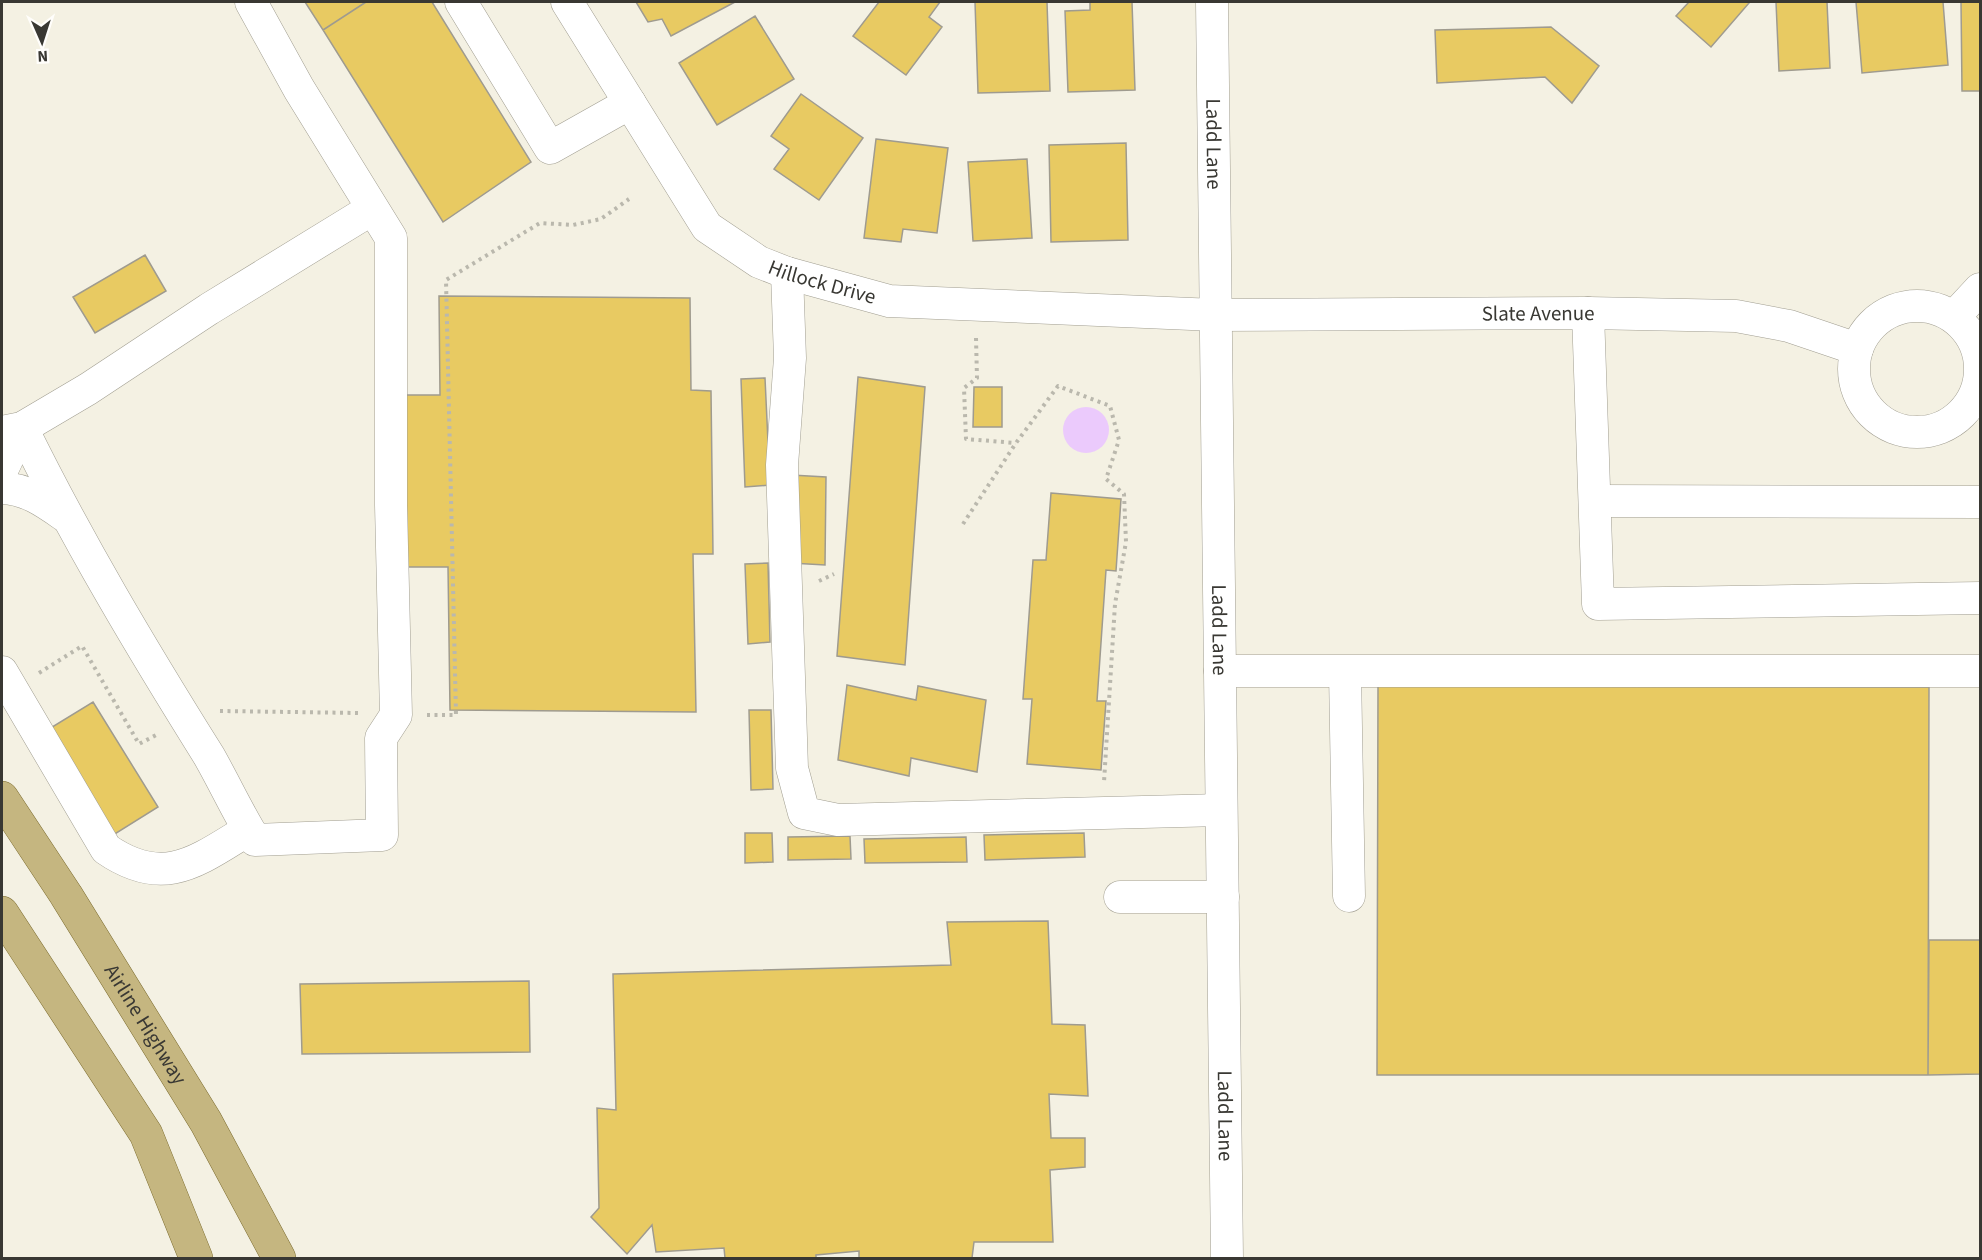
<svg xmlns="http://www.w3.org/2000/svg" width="1982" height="1260" font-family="'Source Sans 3',sans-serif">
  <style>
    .water { fill: #ebcafc }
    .building { fill: #e8ca62; stroke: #9f9b8f; stroke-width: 1.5 }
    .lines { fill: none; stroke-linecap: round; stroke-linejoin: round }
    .minor-casing { stroke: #a19e91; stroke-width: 33 }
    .major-casing { stroke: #7b6b2e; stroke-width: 34 }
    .path { stroke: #bab8ad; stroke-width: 4; stroke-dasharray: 3 4.5; stroke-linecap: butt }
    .minor { stroke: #fff; stroke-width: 32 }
    .major { stroke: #c5b680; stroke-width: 33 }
    .labels { text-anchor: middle; stroke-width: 5; stroke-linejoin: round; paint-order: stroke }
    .street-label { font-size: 21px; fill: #393833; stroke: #fffefb }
  </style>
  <rect width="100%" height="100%" fill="#f4f1e3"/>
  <path class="water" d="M1063 430a23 23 0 1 1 46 0a23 23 0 1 1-46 0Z"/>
  <path class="building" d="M305 2H366L323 30Z
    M366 2H432L531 162 443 222 323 30Z
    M636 2H735L671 36 662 19 648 22Z
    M879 2H940L929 17 942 27 906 75 853 36Z
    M975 2H1047L1050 91 978 93Z
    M1090 2H1132L1135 90 1068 92 1065 11 1090 10Z
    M1689 2H1747L1749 3 1711 47 1676 16Z
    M1776 2H1827L1830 68 1779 71Z
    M1856 2H1943L1948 65 1862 73Z
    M1961 2H1980V91H1962Z
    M755 16 794 79 717 125 679 63Z
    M1551 27 1599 66 1572 103 1545 77 1437 83 1435 30Z
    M801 94 863 138 819 200 774 169 789 149 771 136Z
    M876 139 948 148 937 233 903 229 901 242 864 238Z
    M1126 143 1128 240 1051 242 1049 145Z
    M1027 159 1032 238 973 241 968 162Z
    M145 255 166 291 95 333 73 297Z
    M439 296 690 298 691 390 711 391 713 554H693L696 712 450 710 448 567H406L403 395H440Z
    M858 377 925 387 905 665 837 656Z
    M765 378 770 485 745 487 741 379Z
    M974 387H1002V427H973Z
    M791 475 826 477 825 565 791 563Z
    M1051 493 1121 499 1116 571 1106 570 1097 701H1106L1101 770 1027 764 1032 699H1023L1033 560H1046Z
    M768 563 770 642 748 644 745 564Z
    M847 685 916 700 918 686 986 700 977 772 911 758 909 776 838 760Z
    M1378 686 1929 687 1928 1075H1377Z
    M93 702 158 807 110 837 44 732Z
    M749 710H771L773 789 751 790Z
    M745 833H772L773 862 745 863Z
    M1084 833 1085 857 985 860 984 835Z
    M850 836 851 859 788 860V837Z
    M966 837 967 862 865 863 864 839Z
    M1048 921 1052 1024 1085 1025 1088 1096 1049 1094 1051 1138H1085V1167L1050 1170 1053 1242H974L972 1258H859V1251L816 1255V1258H725L724 1248 656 1252 652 1225 627 1254 591 1217 599 1208 597 1108 616 1110 613 974 951 965 947 922Z
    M1929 940H1980V1074L1928 1075Z
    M529 981 530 1052 302 1054 300 984Z"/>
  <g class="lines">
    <g class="minor-casing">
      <g id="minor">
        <path d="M461 2 550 148 630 103"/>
        <path id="s1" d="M567 2 707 227 759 262 787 273 889 301 1215 315 1588 313 1736 316 1789 326 1857 349"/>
        <path id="s2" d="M1212 2 1227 1258"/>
        <path d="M787 273 790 358 782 465 792 768 804 813 838 820 1221 810"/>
        <circle cx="1917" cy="369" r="63"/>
        <path d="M1588 313 1598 604 1980 598"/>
        <path d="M1954 317 1980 289"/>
        <path d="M22 428C78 542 142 649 209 756 225 784 238 813 255 840L382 835 381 738 396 715 391 505V238L299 89 251 2"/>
        <path d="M2 432 22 428 88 389 209 309 372 209"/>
        <path d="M2 470 22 428"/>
        <path d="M2 488C27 489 45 502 65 516"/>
        <path d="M1595 501 1980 502"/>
        <path d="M1220 671H1980"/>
        <path d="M2 672 106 849C164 889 197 861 248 830"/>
        <path d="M1345 672 1349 896"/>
        <path d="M1120 897H1223"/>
      </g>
    </g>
    <g class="major-casing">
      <g id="major">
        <path id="s3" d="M2 798 66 895 206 1122 279 1258"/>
        <path d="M2 913 146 1134 196 1258"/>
      </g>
    </g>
    <path class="path" d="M976 338 977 378 964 388 966 439 1016 443
      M963 524 1016 443 1058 386 1110 406 1119 440 1106 479 1124 494 1126 542 1115 604 1104 782
      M819 581 834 574
      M39 673 82 646 139 744 158 734
      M220 711 359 713
      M427 715H456L446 280 540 223 573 225 601 219 629 199"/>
    <use href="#minor" class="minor"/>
    <use href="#major" class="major"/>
  </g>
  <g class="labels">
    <g class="street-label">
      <text dy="7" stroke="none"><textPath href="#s2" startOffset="142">Ladd Lane</textPath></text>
      <text dy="7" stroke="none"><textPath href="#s1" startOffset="394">Hillock Drive</textPath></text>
      <text dy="7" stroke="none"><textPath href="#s1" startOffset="1113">Slate Avenue</textPath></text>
      <text dy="7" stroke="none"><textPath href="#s2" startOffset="628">Ladd Lane</textPath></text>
      <text dy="7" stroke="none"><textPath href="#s3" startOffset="268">Airline Highway</textPath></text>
      <text dy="7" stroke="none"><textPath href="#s2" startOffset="1114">Ladd Lane</textPath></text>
    </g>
  </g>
  <rect width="1982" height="1260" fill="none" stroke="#393833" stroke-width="6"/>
  <g transform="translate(42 42) rotate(177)" stroke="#fffefb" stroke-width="4.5" paint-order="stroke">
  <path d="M0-4.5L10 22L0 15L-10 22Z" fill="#393833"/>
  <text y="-9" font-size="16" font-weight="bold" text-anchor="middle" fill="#393833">N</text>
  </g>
</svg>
